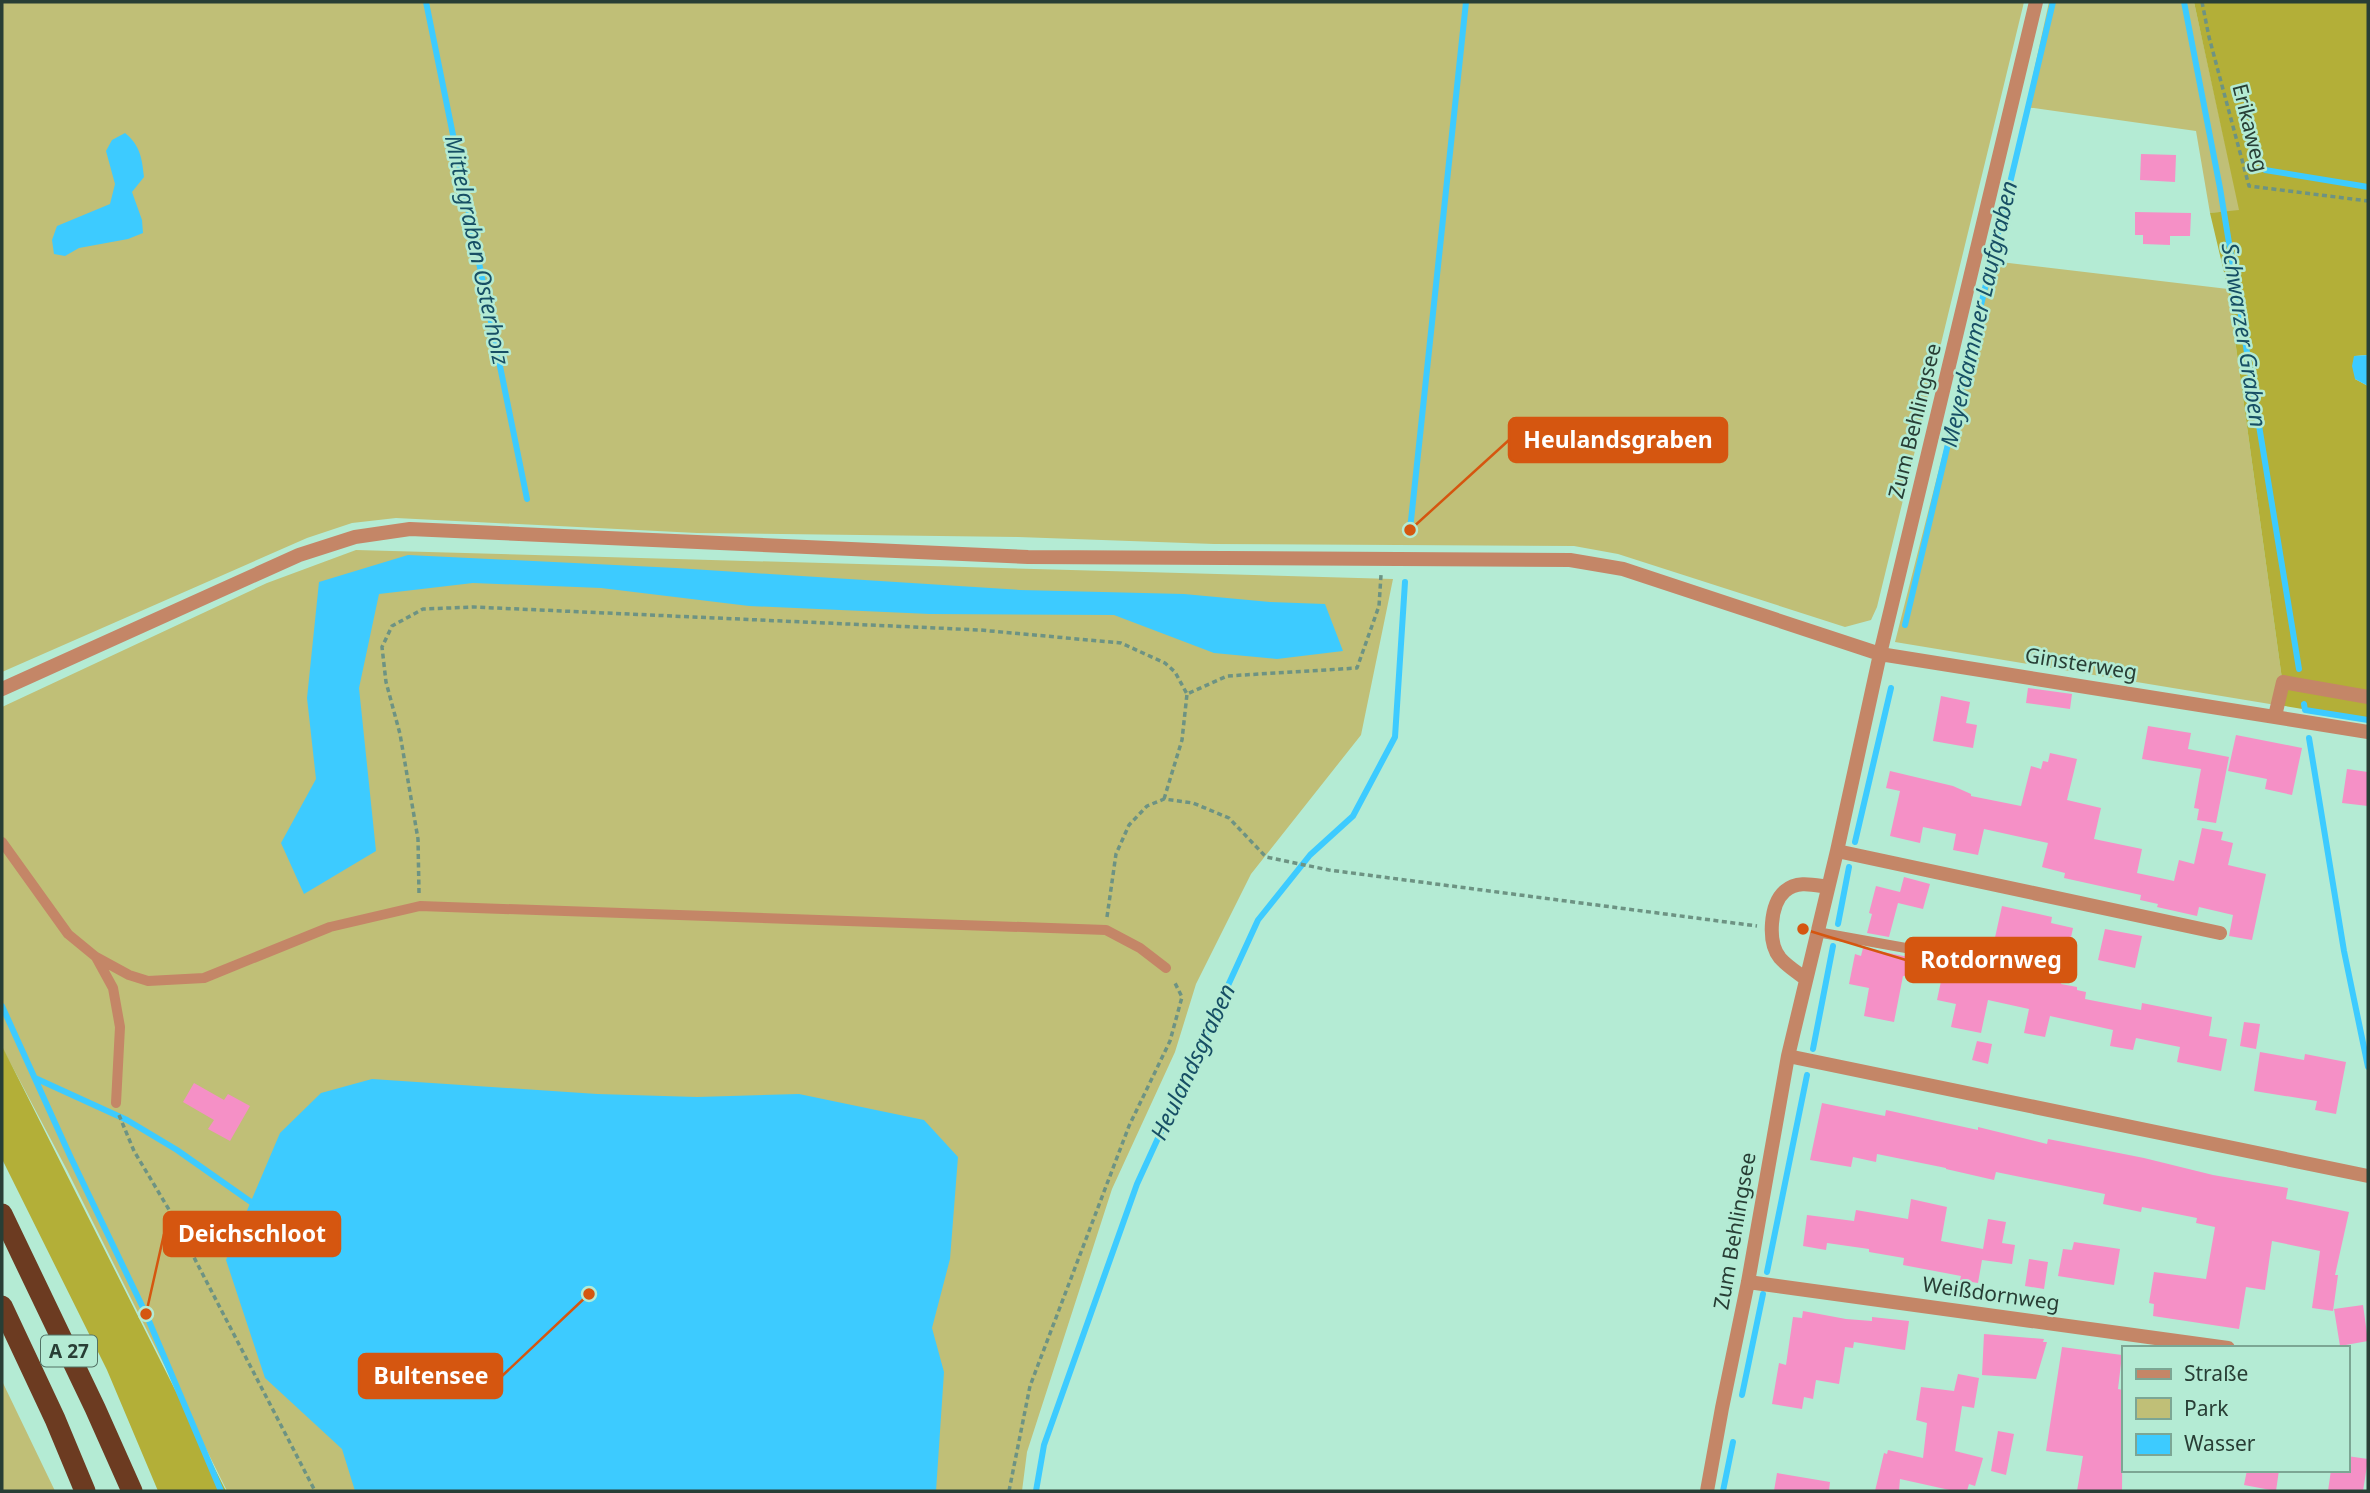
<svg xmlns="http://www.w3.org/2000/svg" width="2370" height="1493" font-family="'Noto Sans',sans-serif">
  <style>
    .green { fill: #c0bf77 }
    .forest { fill: #b3af38 }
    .water { fill: #3dcbff }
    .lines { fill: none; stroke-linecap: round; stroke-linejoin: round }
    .stream { stroke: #3dcbff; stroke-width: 6 }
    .building { fill: #f590c6 }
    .path { stroke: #6d9383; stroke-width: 3.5; stroke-dasharray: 5 3.5; stroke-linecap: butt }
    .lane { stroke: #c48667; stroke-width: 10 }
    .street { stroke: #c48667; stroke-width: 14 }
    .highway { stroke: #6c3b21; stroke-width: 21 }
    .labels { text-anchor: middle; stroke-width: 5; stroke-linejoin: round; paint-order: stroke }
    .shield { fill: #b4ebd4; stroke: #527265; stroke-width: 2 }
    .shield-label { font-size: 19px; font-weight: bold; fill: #283e35 }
    .street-label { font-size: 21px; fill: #283e35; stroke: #b4ebd4 }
    .water-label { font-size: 23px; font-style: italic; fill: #174f65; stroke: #b4ebd4 }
    .leader { fill: none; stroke: #d55610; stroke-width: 2.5 }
    .callout-dot { fill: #d55610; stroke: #b4ebd4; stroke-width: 2.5 }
    .callout { fill: #d55610; stroke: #d55610; stroke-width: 2.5 }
    .callout-label { font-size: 23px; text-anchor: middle; font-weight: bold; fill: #fff }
  </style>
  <rect width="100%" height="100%" fill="#b4ebd4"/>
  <path class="green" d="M2 2H2024L1877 607 1871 620 1845 627 1618 554 1574 546 1214 544 1018 537 697 533 396 518 352 523 307 538 2 672Z
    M2049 2H2194L2240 211 2210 213 2196 131 2026 107Z
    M1992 261 2228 289 2282 679 2276 705 1895 642Z
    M356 550 1393 579 1361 735 1251 874 1196 984 1175 1052 1112 1189 1027 1452 1022 1491H227L67 1170 2 1047V707L267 583Z
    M2 1381 55 1491H3Z"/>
  <path class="forest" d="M2194 2H2368V355L2355 356V379L2368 386V695L2282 679 2228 289 2210 213 2239 210Z
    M2284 683 2368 698V720L2279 705Z
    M2 1047 3 1048 226 1491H158L107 1370 2 1159Z"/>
  <path class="water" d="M125 133C140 145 142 158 144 177L132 192 142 220 143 233 128 239 79 248 65 256 54 254 52 240 57 226 110 204 115 184 106 151 112 140Z
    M2368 355V386L2355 379 2352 366 2354 356Z
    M408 555 676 568 1020 590 1184 594 1270 602 1325 604 1343 651 1277 659 1214 653 1114 615 930 614 749 606 601 588 473 583 379 594 359 688 376 851 304 894 281 843 316 779 307 698 319 582Z
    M372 1079 597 1094 697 1097 799 1094 924 1120 958 1157 950 1259 932 1328 944 1372 936 1491H355L342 1449 265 1378 226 1260 280 1133 321 1093Z"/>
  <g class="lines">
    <path class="stream" d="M426 2 527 499
      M2184 2 2220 188 2299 669
      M2265 170 2368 187
      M1410 530 1466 2
      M1905 625 2053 2
      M2304 704 2305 710 2368 720
      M2309 738 2344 951 2368 1067
      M1855 842 1891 688
      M1838 924 1849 867
      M2 1006 71 1158 146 1314 221 1491
      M1813 1049 1833 946
      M35 1078 127 1120 177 1150 251 1202
      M1767 1272 1807 1075
      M1742 1395 1763 1294
      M1036 1491 1044 1445 1137 1184 1258 920 1310 855 1353 816 1395 737 1405 582
      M1723 1491 1733 1442"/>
  </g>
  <path class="building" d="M2141 154 2176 155 2175 182 2140 180Z
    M2135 212 2191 213 2190 236H2170V245L2143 244V235H2135Z
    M2028 688 2072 694 2070 709 2026 703Z
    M1941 696 1970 702 1966 723 1977 725 1973 748 1933 741Z
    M2148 726 2191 733 2188 749 2229 757 2216 823 2197 820 2199 809 2194 808 2201 769 2142 759Z
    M2236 735 2302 748 2292 795 2265 789 2267 779 2228 771Z
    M2050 753 2077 759 2067 800 2101 808 2094 839 2142 849 2137 873 2174 881 2179 860 2194 864 2202 828 2223 832 2221 840 2233 843 2228 865 2266 874 2252 940 2229 936 2233 915 2199 907 2197 916 2157 907 2158 904 2140 900 2141 895 2064 878 2065 873 2042 867 2048 843 1984 829 1978 855 1953 850 1956 834 1923 827 1920 843 1890 836 1900 791 1886 788 1890 771 1953 786 1971 794V796L2021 806 2031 766 2041 769 2043 761 2048 762Z
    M2347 769 2368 772V806L2342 803Z
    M1904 877 1930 884 1923 909 1898 903 1889 937 1867 933 1872 914 1869 913 1876 886 1900 892Z
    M2002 906 2052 917 2051 923 2073 928 2061 984 2077 987V990L2086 992 2085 999 2141 1010 2142 1003 2212 1017 2209 1036 2227 1039 2221 1071 2177 1062 2180 1047 2136 1038 2133 1050 2110 1046 2113 1030 2050 1016 2045 1037 2024 1033 2029 1009 1988 1000 1981 1033 1951 1027 1956 1004 1937 1000 1943 972 1982 980 1991 941 1994 942Z
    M2105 929 2142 936 2135 968 2098 960Z
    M1863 948 1939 963 1936 983 1903 976 1894 1022 1864 1016 1869 988 1849 984 1855 954 1861 956Z
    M2244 1022 2260 1024 2256 1049 2240 1046Z
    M1977 1041 1992 1044 1988 1064 1972 1060Z
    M2260 1052 2304 1060 2305 1054 2346 1062 2336 1114 2315 1110 2317 1101 2254 1091Z
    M194 1083 224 1100 228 1094 250 1106 230 1141 208 1129 214 1120 183 1102Z
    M1822 1103 1885 1116 1886 1110 1978 1130V1127L2047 1144 2048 1139 2144 1158 2213 1175 2288 1188 2286 1199 2349 1212 2335 1275H2338L2333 1311 2312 1308 2320 1251 2272 1241 2265 1290 2246 1287 2239 1329 2153 1316 2154 1304 2149 1303 2154 1272 2206 1279 2215 1227 2196 1223 2197 1218 2142 1207 2141 1212 2103 1204 2105 1194 1996 1172 1994 1180 1946 1169V1168L1877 1154 1876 1162 1853 1157 1851 1167 1810 1160Z
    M1911 1199 1947 1207 1941 1241 1983 1249 1988 1219 2006 1222 2002 1243 2015 1245 2012 1264 1982 1260 1978 1283 1960 1280 1961 1276 1903 1265 1904 1258 1869 1252V1249L1827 1243 1826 1250 1803 1246 1807 1215 1854 1221 1856 1210 1908 1219Z
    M2074 1242 2120 1249 2114 1285 2058 1276 2063 1249 2072 1250Z
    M2029 1259 2048 1262 2044 1289 2025 1286Z
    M2363 1305 2368 1341 2340 1346 2334 1309Z
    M1803 1311 1846 1319 1872 1321V1317L1909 1321 1905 1350 1854 1342 1853 1348 1845 1347 1839 1384 1816 1380 1813 1399 1804 1397 1802 1409 1772 1404 1779 1363 1786 1365 1793 1317 1802 1318Z
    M1984 1334 2044 1339 2043 1342H2047L2036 1379 1982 1375Z
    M2062 1347 2122 1355 2118 1389 2123 1390 2122 1491H2077L2083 1456 2046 1451Z
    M1958 1374 1979 1378 1974 1408 1962 1406 1955 1451 1983 1458 1975 1486 1969 1484 1967 1491H1954L1900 1479 1899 1491H1875L1884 1453 1887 1454 1888 1450 1923 1458 1927 1423 1916 1420 1921 1387 1954 1391Z
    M1998 1431 2014 1434 2006 1475 1991 1471Z
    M2347 1456 2368 1459 2363 1491H2328L2331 1470H2347Z
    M2247 1470H2279L2276 1491 2244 1485Z
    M1777 1473 1830 1482 1829 1491H1774Z"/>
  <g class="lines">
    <path class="path" d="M2202 2 2209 37 2249 186 2368 201
      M1164 799 1182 740 1187 694
      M419 893 418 839 400 734 386 682 382 647 392 626 423 609 474 607 980 630 1121 643 1165 663 1175 672 1187 694 1227 676 1357 668 1379 606 1381 575
      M1107 917 1116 854 1129 825 1147 806 1164 799 1193 803 1229 818 1266 857 1329 870 1757 926
      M119 1115 134 1151 171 1213 315 1491
      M1009 1491 1030 1386 1129 1126 1170 1041 1182 997 1174 981"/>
    <path class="lane" d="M2 842 68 934 96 957 129 975 148 981 204 978 330 927 420 906 1106 930 1140 948 1166 968
      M1817 932 1928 952
      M96 957 113 988 120 1027 116 1103"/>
    <path class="street" d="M2 689 299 555 355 537 410 529 1028 557 1570 560 1623 569 1880 654 2368 732
      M2275 716 2283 682 2368 697
      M1837 851 2220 933
      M1806 979C1798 973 1787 966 1780 958 1767 942 1770 904 1785 891 1797 880 1814 885 1828 887
      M1788 1056 2368 1176
      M1748 1282 2228 1348
      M1707 1491 1722 1408 1748 1282 1788 1056 1837 851 1880 654 2036 2"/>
    <path class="highway" d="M2 1214 95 1408 132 1491
      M2 1306 55 1419 85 1491"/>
  </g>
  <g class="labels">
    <rect class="shield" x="41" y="1335.5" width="56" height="31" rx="5"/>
    <g class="shield-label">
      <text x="69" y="1358">A 27</text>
    </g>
    <g class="street-label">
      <text transform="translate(2250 128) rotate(76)" y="7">Erikaweg</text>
      <text transform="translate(1915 421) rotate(-76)" y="7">Zum Behlingsee</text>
      <text transform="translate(2081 664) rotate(9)" y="7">Ginsterweg</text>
      <text transform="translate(1735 1231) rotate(-80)" y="7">Zum Behlingsee</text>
      <text transform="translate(1991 1294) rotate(8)" y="7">Weißdornweg</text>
    </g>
    <g class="water-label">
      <text transform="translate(477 250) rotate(78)" y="8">Mittelgraben Osterholz</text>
      <text transform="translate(1979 314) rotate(-77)" y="8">Meyerdammer Laufgraben</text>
      <text transform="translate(2244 335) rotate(81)" y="8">Schwarzer Graben</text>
      <text transform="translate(1193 1062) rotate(-65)" y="8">Heulandsgraben</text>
    </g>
  </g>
  <path class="leader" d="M1410 530L1509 440M1803 929L1906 960M146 1314L164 1234M589 1294L502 1376"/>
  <g class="callout-dot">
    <circle cx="1410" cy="530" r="7"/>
    <circle cx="1803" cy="929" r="7"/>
    <circle cx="146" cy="1314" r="7"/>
    <circle cx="589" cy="1294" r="7"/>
  </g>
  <g class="callout">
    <rect x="1509" y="418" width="218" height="44" rx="7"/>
    <rect x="1906" y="938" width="170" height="44" rx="7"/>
    <rect x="164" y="1212" width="176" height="44" rx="7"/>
    <rect x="359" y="1354" width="143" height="44" rx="7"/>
  </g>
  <g class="callout-label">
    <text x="1618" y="448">Heulandsgraben</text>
    <text x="1991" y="968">Rotdornweg</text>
    <text x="252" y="1242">Deichschloot</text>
    <text x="431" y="1384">Bultensee</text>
  </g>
  <rect width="2370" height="1493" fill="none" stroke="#283e35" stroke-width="7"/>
  <rect x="2122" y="1346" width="228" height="126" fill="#b4ebd4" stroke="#7ca694" stroke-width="2"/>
  <rect x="2136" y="1369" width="35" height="10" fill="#c48667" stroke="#7ca694" stroke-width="2"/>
  <text x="2184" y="1381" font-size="21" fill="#283e35">Straße</text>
  <rect x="2136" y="1398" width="35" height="21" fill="#c0bf77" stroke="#7ca694" stroke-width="2"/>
  <text x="2184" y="1416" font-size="21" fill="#283e35">Park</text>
  <rect x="2136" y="1434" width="35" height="21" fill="#3dcbff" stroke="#7ca694" stroke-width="2"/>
  <text x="2184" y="1451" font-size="21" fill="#283e35">Wasser</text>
</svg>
